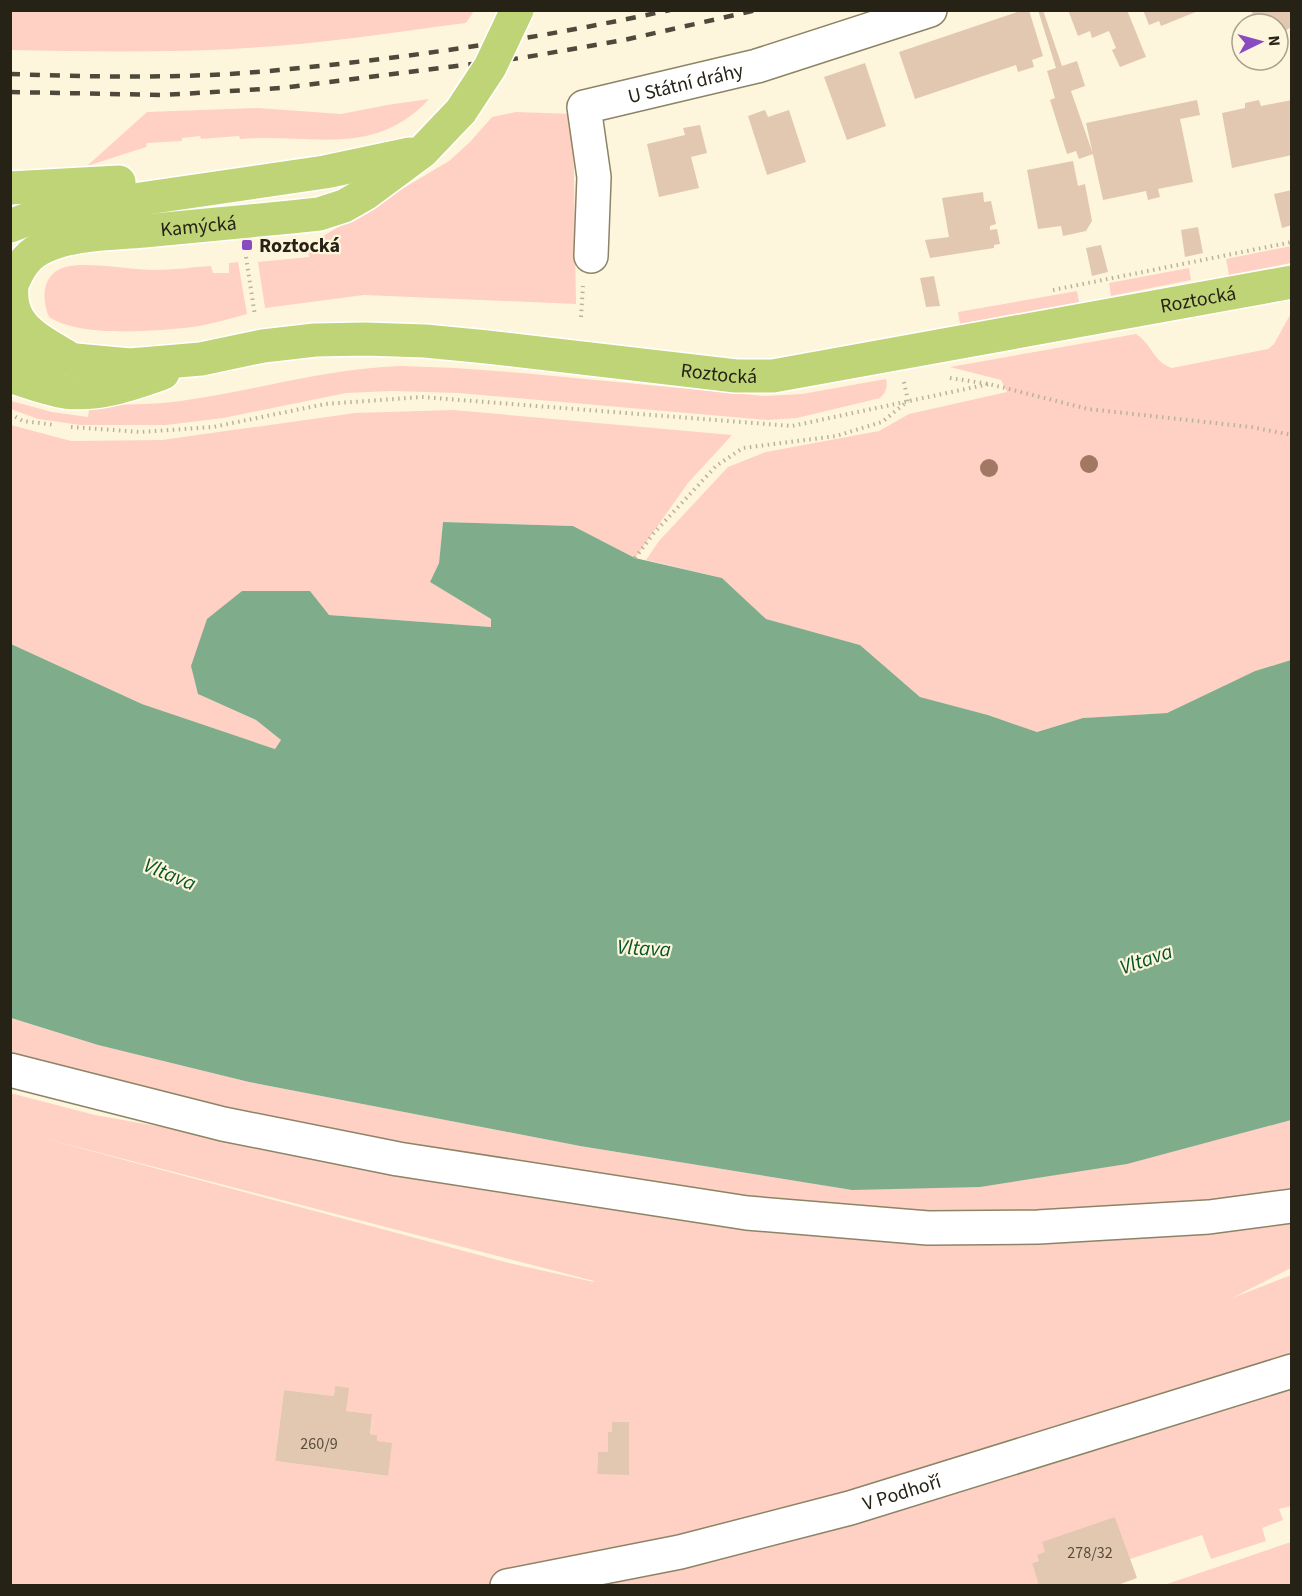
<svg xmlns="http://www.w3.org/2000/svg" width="1302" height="1596" font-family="'Source Sans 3',sans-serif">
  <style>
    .green { fill: #ffd0c4; fill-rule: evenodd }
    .water { fill: #7fad8b }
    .building { fill: #e2c8b1 }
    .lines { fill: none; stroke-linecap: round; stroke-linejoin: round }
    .minor-casing { stroke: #8c8466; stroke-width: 36 }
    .major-casing { stroke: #fff; stroke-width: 36 }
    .path { stroke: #b9b29c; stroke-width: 4; stroke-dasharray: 1.5 4.5; stroke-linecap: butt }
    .minor { stroke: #fff; stroke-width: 33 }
    .major { stroke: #bfd476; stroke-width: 33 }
    .rail { stroke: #4e493b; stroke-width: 4.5; stroke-dasharray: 10 10; stroke-linecap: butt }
    .major-bridge-casing { stroke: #fff; stroke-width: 36; stroke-linecap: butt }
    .major-bridge { stroke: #bfd476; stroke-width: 33 }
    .tree { fill: #a07864 }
    .poi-dot { fill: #8a4bc1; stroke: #fef6dc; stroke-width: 2 }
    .labels { text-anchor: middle; stroke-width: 4.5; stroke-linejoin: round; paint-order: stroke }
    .number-label { font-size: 16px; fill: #554c3d }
    .street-label { font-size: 20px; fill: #262216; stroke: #fef6dc }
    .poi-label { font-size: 20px; font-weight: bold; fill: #262216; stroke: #fef6dc; text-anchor: start }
    .water-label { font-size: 21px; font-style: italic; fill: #045529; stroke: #fef6dc }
  </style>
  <rect width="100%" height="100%" fill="#fef6dc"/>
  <path class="green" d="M11 10H474V11L466 23C403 31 339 41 276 46 188 53 99 52 11 50Z
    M429 99C374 159 310 133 240 139L239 136 201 139 200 136 182 138V141L147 143 146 147 87 166 147 112 258 108 341 114 387 105Z
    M516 112 573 114 576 304 364 295 265 308 258 262 309 257 308 245 449 161 470 142 492 117Z
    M1291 246V263L1229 275 1226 259Z
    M238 262 247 314C229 319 211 324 193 327 154 331 82 338 49 317 41 298 42 273 66 267 86 261 131 270 155 270 173 270 192 267 211 266L213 273H229V263Z
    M1189 268 1191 280 1111 296 1109 283Z
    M1077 291 1079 302 960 324 958 312Z
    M1290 315H1291V660L1255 671 1167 713 1083 718 1037 732 988 715 920 697 860 645 765 619 722 578 646 560 659 541 728 467 766 452 879 431 909 414 1007 392 1001 380 950 367 1136 334C1152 344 1153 362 1172 368L1268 349 1274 344Z
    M401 366 455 368 522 373 765 396 802 394 886 379C888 387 886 392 880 398L797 418 768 420 458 393 392 391 346 393 223 418 166 425H80L38 419 11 409V401L52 412 88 417 90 404C122 405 156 405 187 400 258 390 329 368 401 366Z
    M453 410 732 435 688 483 635 558 573 526 443 522 439 563 430 582 491 619 492 627 329 615 198 694 256 720 281 740 275 749 142 704 11 644V425L71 441 162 440 355 413Z
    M10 1018 98 1045 249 1082 580 1146 852 1190 1291 1120V1196L928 1221 746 1206 195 1110 11 1058Z
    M10 1093 95 1115 638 1212 1291 1221V1268L1232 1298 1291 1275V1360L742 1536 497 1586 11 1585ZM35 1136 594 1281V1282L509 1263ZM335 1387 346 1411 372 1414 370 1434 377 1435V1441L388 1476 275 1461 284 1390 334 1396ZM612 1422H629V1474H597L598 1452H608V1432H612Z
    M1291 1384V1506L1279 1509 1283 1520 1262 1528 1266 1541 1211 1559 1202 1535 1130 1559 1115 1517 1045 1552 1039 1561 1032 1563 1039 1585 561 1586Z
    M1291 1542V1585H1164Z"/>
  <path class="water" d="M443 522 573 526 635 558 722 578 766 619 860 645 920 697 988 715 1037 732 1083 718 1167 713 1255 671 1291 660V1120L1127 1164 980 1187 852 1190 580 1146 249 1082 98 1045 11 1018V644L142 704 275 749 281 740 256 720 198 694 191 666 207 619 242 591H310L329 615 491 627V619L430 582 439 563Z"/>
  <path class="building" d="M1023 10H1029L1043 56 1032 60 1034 67 1018 72 1016 65 915 99 899 52Z
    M1038 10H1043L1062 66 1077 61 1085 86 1071 91 1093 154 1079 159 1076 151 1067 154 1050 100 1055 98 1047 71 1056 68Z
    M1068 10H1127L1146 57 1120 67 1112 50 1116 48 1109 31 1092 38 1090 31 1078 36Z
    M1143 10H1198V11L1161 26 1159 21 1149 25Z
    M1250 10H1292V26L1278 37V24H1253L1258 21Z
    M865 63 886 126 847 140 824 77Z
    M1197 100 1200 115 1180 119 1193 182 1158 189 1160 197 1148 200 1146 191 1103 200 1086 123Z
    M1259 100 1261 106 1292 100V155L1232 168 1222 113 1245 108V103Z
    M765 110 768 117 789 110 806 162 767 175 748 116Z
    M700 125 707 153 691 157 699 188 659 197 647 144 685 135 683 128Z
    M1073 161 1078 186 1085 184 1092 221 1086 231 1063 236 1061 226 1038 229 1027 170Z
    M1292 190V225L1282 228 1274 194Z
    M983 192 984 202 991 201 996 224 990 226V230L997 229 1000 244 994 245V248L930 258 925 240 949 237 942 198Z
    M1198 227 1203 253 1185 257 1181 230Z
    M1101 245 1108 272 1092 276 1086 248Z
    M934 276 940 306 926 307 920 278Z
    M335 1386 349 1388 346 1411 372 1414 370 1434 377 1435V1441L392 1443 388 1476 275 1461 284 1390 334 1396Z
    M612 1422H629V1475L597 1474 598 1452H608V1432H612Z
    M1115 1517 1137 1578 1115 1586H1039L1032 1563 1039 1561 1037 1555 1045 1552 1042 1542Z"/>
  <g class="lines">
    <g class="minor-casing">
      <g id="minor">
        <path id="s1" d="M591 256 594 177 584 107 757 66 930 10"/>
        <path d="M10 1070 223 1124 398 1159 747 1213 928 1228 1038 1227 1209 1217 1292 1206"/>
        <path id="s2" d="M507 1586 680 1552 850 1508 1292 1371"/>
      </g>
    </g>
    <g class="major-casing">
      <g id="major">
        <path d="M10 188 119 182"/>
        <path d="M10 226 44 213 325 172 410 154"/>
        <path d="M12 268C13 280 10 293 13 305 18 331 46 344 66 356"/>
        <path id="s3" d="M10 289C17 273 24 257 40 249 70 233 110 234 144 231 193 226 242 222 291 217L319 214 344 206 365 194 423 151 461 111"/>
        <path id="s4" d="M10 350 32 356 130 365 201 359 263 346 315 340 365 339 425 341 487 347 736 376H773L1292 282"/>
        <path d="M10 376C28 382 47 389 65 392 99 396 132 384 163 373"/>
      </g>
    </g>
    <path class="path" d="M246 257 255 316
      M1053 290 1292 242
      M581 317 583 286
      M950 378 989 384 1088 409 1251 427 1292 435
      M904 382 908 401
      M10 414 23 421 55 425
      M71 427 141 432 213 427 325 404 422 397 792 426 989 384
      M635 558 654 533 716 466 743 448 836 436 882 422 908 401"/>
    <use href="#minor" class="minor"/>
    <use href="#major" class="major"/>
    <path class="rail" d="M10 74C99 77 190 79 279 70 410 58 541 38 670 10
      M10 92 163 95 281 88 521 58 624 40 757 10"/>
    <g class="major-bridge-casing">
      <path id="major-bridge" d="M461 111 490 67 517 10"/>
    </g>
    <use href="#major-bridge" class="major-bridge"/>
  </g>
  <g class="tree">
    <circle cx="1089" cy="464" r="9"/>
    <circle cx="989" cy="468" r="9"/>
  </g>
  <rect class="poi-dot" x="241" y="239" width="12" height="12" rx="3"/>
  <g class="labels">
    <g class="number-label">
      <text x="319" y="1449">260/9</text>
      <text x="1090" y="1558">278/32</text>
    </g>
    <g class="street-label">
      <text dy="7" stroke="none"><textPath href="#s1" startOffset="254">U Státní dráhy</textPath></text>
      <text dy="7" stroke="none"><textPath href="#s3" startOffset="212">Kamýcká</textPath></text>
      <text dy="7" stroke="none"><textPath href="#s4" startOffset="1200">Roztocká</textPath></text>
      <text dy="7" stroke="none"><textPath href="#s4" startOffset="714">Roztocká</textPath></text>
      <text dy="7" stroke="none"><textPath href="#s2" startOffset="406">V Podhoří</textPath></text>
    </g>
    <g class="poi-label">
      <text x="259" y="252">Roztocká</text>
    </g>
    <g class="water-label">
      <text transform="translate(170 874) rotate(22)" y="7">Vltava</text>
      <text transform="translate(644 948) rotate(3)" y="7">Vltava</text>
      <text transform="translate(1146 959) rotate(-19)" y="7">Vltava</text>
    </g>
  </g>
  <rect width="1302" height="1596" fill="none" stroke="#262216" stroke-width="24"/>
  <g transform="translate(1260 42) rotate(85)"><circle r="28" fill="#fef6dc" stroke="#a8a18d" stroke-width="1.5"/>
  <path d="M0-4.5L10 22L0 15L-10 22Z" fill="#8a4bc1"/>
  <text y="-9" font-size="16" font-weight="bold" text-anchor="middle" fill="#262216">N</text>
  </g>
</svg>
